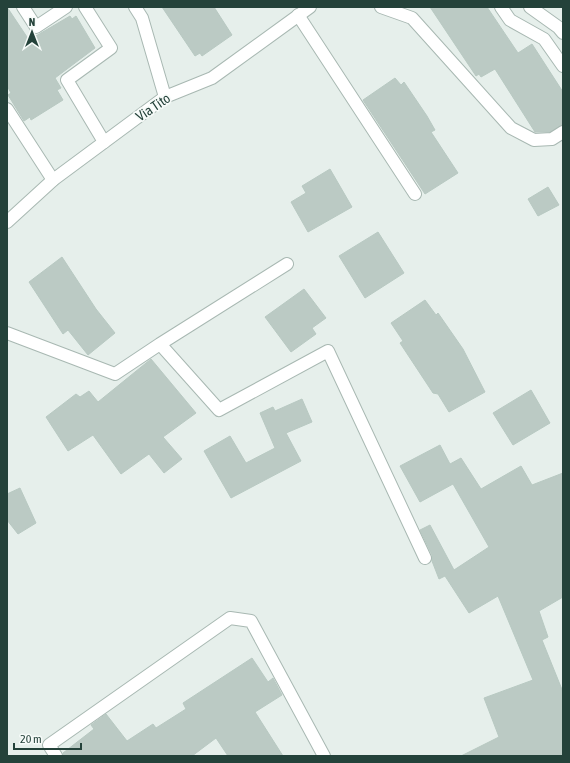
<svg xmlns="http://www.w3.org/2000/svg" width="570" height="763" font-family="'Asap Condensed',sans-serif">
  <style>
    .building { fill: #bbcac4; stroke: #b8c9c2 }
    .lines { fill: none; stroke-linecap: round; stroke-linejoin: round }
    .lane-casing { stroke: #a8b8b2; stroke-width: 14 }
    .street-casing { stroke: #a8b8b2; stroke-width: 14 }
    .lane { stroke: #fff; stroke-width: 12 }
    .street { stroke: #fff; stroke-width: 12 }
    .labels { text-anchor: middle; stroke-width: 3.5; stroke-linejoin: round; paint-order: stroke }
    .street-label { font-size: 14px; fill: #24423a; stroke: #f7fbf9 }
  </style>
  <rect width="100%" height="100%" fill="#e6efeb"/>
  <path class="building" d="M7 7 29 40 70 16 72 19 76 16 95 48 55 78 61 88 57 90 63 100 31 120 30 117 24 121 8 95 11 93 7 86Z
    M162 7H214L232 35 202 56 200 53 195 56Z
    M430 7H487L518 53 532 44 563 92V125L550 132H535L495 69 481 77 479 74 476 76Z
    M395 78 401 85 404 82 427 116 435 130 431 132 458 173 425 194 363 100Z
    M330 169 352 207 308 232 291 202 306 193 302 186Z
    M548 187 559 205 538 216 528 199Z
    M378 232 404 273 365 298 339 256Z
    M62 257 96 309 115 333 88 355 68 330 63 334 29 282Z
    M304 289 326 318 312 328 316 334 291 352 265 317Z
    M425 300 436 315 438 313 463 349 485 392 449 412 438 394 433 393 400 343 403 341 391 323Z
    M151 359 196 413 163 437 182 459 164 473 149 454 121 474 93 435 68 451 46 417 76 394 80 397 89 391 98 402Z
    M531 390 550 423 513 445 493 413Z
    M302 399 312 422 286 433 301 461 231 498 204 451 230 436 246 463 275 448 260 413 273 407 275 411Z
    M440 445 450 464 461 458 481 489 521 466 532 485 563 473V597L539 611 548 637 542 640 563 692V756H461L499 737 484 698 533 680 498 596 469 613 445 576 439 579 432 561V555L420 530 430 525 454 570 489 547 453 484 420 502 400 466Z
    M20 488 36 523 18 534 7 520V494Z
    M252 658 268 682 273 678 282 695 255 712 283 756H228L216 738 192 756H63V753L94 729 91 725 106 714 127 741 153 724 156 728 186 709 183 703Z"/>
  <g class="lines">
    <g class="lane-casing">
      <path id="lane" d="M23 7 36 27 66 7
        M85 7 111 48 67 80 104 142
        M381 7 412 18 511 128 534 140 552 139 563 132
        M501 7 510 20 544 39 563 66
        M298 15 415 194
        M7 109 53 180
        M56 756 49 745 230 618 251 621 324 756"/>
    </g>
    <g class="street-casing">
      <path id="street" d="M135 7 142 18 165 97
        M530 7 558 27 563 33
        M7 222 53 180 165 97 212 78 310 7
        M7 333 115 374 160 344 219 410 328 351 425 558
        M160 344 287 264"/>
    </g>
    <use href="#lane" class="lane"/>
    <use href="#street" class="street"/>
  </g>
  <g class="labels">
    <g class="street-label">
      <text transform="translate(153 107) rotate(-34)" y="5">Via Tito</text>
    </g>
  </g>
  <rect width="570" height="763" fill="none" stroke="#24423a" stroke-width="16"/>
  <g transform="translate(32 32)" stroke="#f7fbf9" stroke-width="3" paint-order="stroke">
  <path d="M0-3L7 15L0 10L-7 15Z" fill="#24423a"/>
  <text y="-6" font-size="11" font-weight="bold" text-anchor="middle" fill="#24423a">N</text>
  </g>
  <path d="M14 743v6h67v-6" fill="none" stroke="#24423a" stroke-width="2"/>
  <text x="20" y="743" font-size="12" fill="#24423a" stroke="#f7fbf9" stroke-width="3" paint-order="stroke">20 m</text>
</svg>
